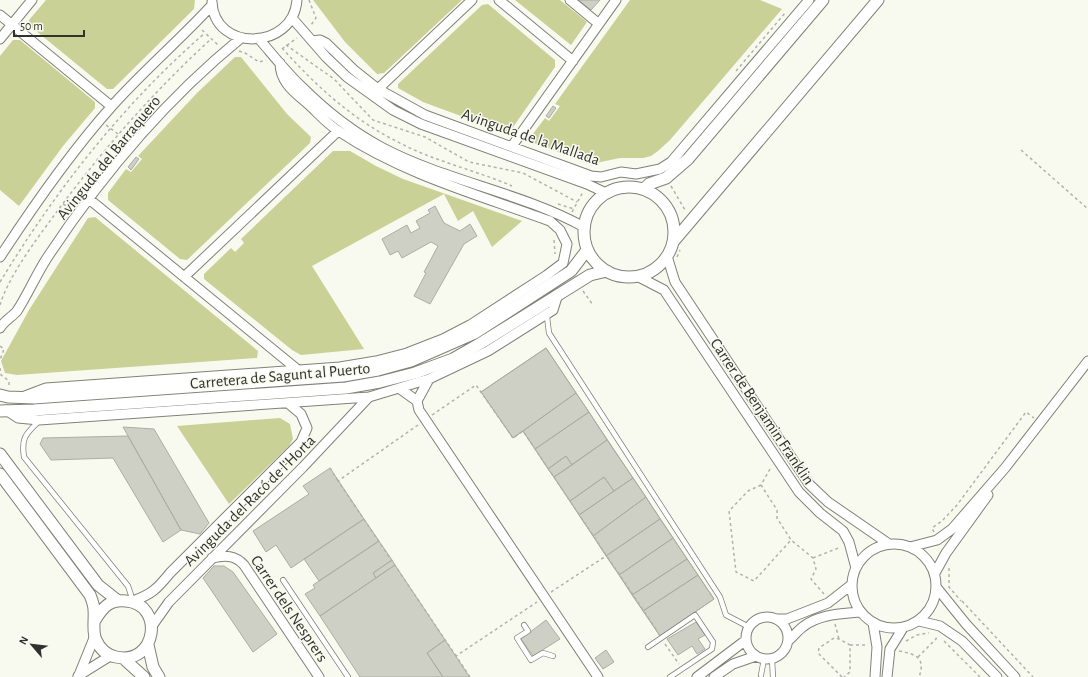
<svg xmlns="http://www.w3.org/2000/svg" width="1088" height="677" font-family="'Alegreya Sans',sans-serif">
  <style>
    .green { fill: #c9d196 }
    .building { fill: #ced0c5; stroke: #acada3 }
    .lines { fill: none; stroke-linecap: round; stroke-linejoin: round }
    .service-casing { stroke: #808278; stroke-width: 6 }
    .minor-casing { stroke: #808278; stroke-width: 11 }
    .tertiary-casing { stroke: #808278; stroke-width: 13 }
    .path { stroke: #b1b3aa; stroke-width: 1.5; stroke-dasharray: 3 3; stroke-linecap: butt }
    .service { stroke: #fff; stroke-width: 4.5 }
    .minor { stroke: #fff; stroke-width: 9 }
    .tertiary { stroke: #fff; stroke-width: 11 }
    .labels { text-anchor: middle; stroke-width: 3; stroke-linejoin: round; paint-order: stroke }
    .street-label { font-size: 16px; fill: #31312d; stroke: #f8faef }
  </style>
  <rect width="100%" height="100%" fill="#f8faef"/>
  <path class="green" d="M46 0H195L194 9 113 89H107L30 26 29 20Z
    M313 0H462L384 73 377 74 345 42Z
    M515 0H560L587 22 571 45Z
    M630 0H760L782 9 670 140 658 151 651 156 643 158H620L591 164 534 143 532 135 545 118 549 121 560 106 555 104Z
    M488 4 555 60V67L511 130 504 132 423 102 398 88V84L482 5Z
    M13 40H20L95 102V108L63 146 19 206 0 190V56Z
    M235 57H241L287 114 311 137 310 143 187 260 180 259 108 200V193L126 169 131 172 142 159 138 156 197 93Z
    M333 151H350L376 166 403 179 522 221 492 247 473 211 458 221 444 194 312 266 364 349 301 355 292 350 204 279V274L231 248 235 252 244 243 241 239Z
    M95 217 258 351 257 358 17 375 5 373 1 361 29 310 88 218Z
    M280 418 290 424 293 439 289 446 229 504 177 426Z"/>
  <path class="building" d="M578 0H600L591 10Z
    M553 106 556 108 549 118 546 116Z
    M136 157 139 159 131 170 128 167Z
    M435 206 444 223 460 231 470 224 477 236 464 244 430 304 414 296 426 273 424 272 438 246 431 242 402 258 398 251 390 255 382 239 407 225 411 233 420 228 416 221 430 213 428 210Z
    M546 348 714 599 660 636 523 431 513 438 481 392Z
    M546 348 576 393 513 438 481 392Z
    M576 393 589 412 535 449 523 431Z
    M589 412 607 440 572 465 566 456 548 469 535 449Z
    M123 427 154 429 209 523 200 534 181 530Z
    M128 436 181 530 163 542 113 458 51 460 40 444 43 438Z
    M607 440 633 478 614 491 604 477 570 501 554 477Z
    M566 456 572 465 554 477 548 469Z
    M330 468 364 519 291 568 276 545 266 552 253 531 309 494 303 486Z
    M604 477 614 491 579 515 570 501Z
    M633 478 646 497 593 536 579 515Z
    M646 497 660 519 606 556 593 536Z
    M364 519 379 541 319 581 304 559Z
    M660 519 673 538 619 575 606 556Z
    M673 538 687 559 632 595 619 575Z
    M379 541 392 560 373 573 376 578 320 616 305 594 315 588 313 585Z
    M687 559 698 575 643 611 632 595Z
    M392 560 395 565 376 578 373 573Z
    M395 565 445 640 427 653 443 677H360L320 616Z
    M214 566H224L233 572 277 634 253 652 203 578Z
    M698 575 714 599 660 636 643 611Z
    M546 620 560 639 533 656 521 639Z
    M696 622 705 635 698 639 705 649 697 654 692 646 678 655 667 639Z
    M445 640 469 676V677H443L427 653Z
    M606 650 614 662 603 669 595 658Z"/>
  <g class="lines">
    <g class="service-casing">
      <path id="service" d="M549 314 547 317 549 333 720 597 726 615 749 627
        M39 421C26 434 21 437 24 457L128 586 133 601
        M283 580 348 677
        M524 625 528 631 517 638 531 660 543 653 553 656
        M648 647 695 615 713 642 712 649 670 677
        M772 659 773 677
        M761 675 764 659"/>
    </g>
    <g class="minor-casing">
      <path id="minor" d="M499 0 573 61
        M570 0 599 24
        M212 2C214 52 293 51 297 0
        M0 15 111 106
        M292 18 326 57 347 77 393 110 421 124 587 184 606 193
        M0 39 32 0
        M259 39C273 55 286 72 302 87 324 109 353 132 381 147 445 181 520 192 584 227
        M312 41 320 40 326 43 354 70 378 89 425 115 591 176 601 177 621 172 636 174 660 169 671 162 809 0
        M378 89 472 0
        M512 146 616 0
        M89 199 298 370
        M667 256 675 282 809 484 828 502 889 544
        M0 257C34 205 70 153 112 106 143 71 180 40 212 5
        M637 276 664 290 799 492 820 513 843 531 849 542 856 568
        M184 277 338 131
        M0 328C4 321 12 317 17 311 28 294 36 275 47 258 101 176 165 100 241 38
        M429 379 417 401 419 410 598 677
        M399 388 417 401
        M25 396 46 388 340 367 376 361 407 353 443 339 470 325 547 275 563 263 567 244 560 230 550 221C479 195 403 174 340 132 328 125 318 113 308 104 294 92 280 82 280 63
        M6 410 18 418 39 420 369 397 429 379 488 351 553 310 558 294
        M852 586a42 42 0 1 1 84 0a42 42 0 1 1-84 0Z
        M910 547 937 540 952 529 1005 468 1088 361
        M212 558C225 555 235 555 244 565L319 677
        M935 573 946 553 988 495
        M937 588 966 624 1015 677
        M133 601C152 594 157 589 170 573L301 442 307 428 301 414 288 403
        M746 638a21 21 0 1 1 42 0a21 21 0 1 1-42 0Z
        M777 619H787L828 603 851 585
        M919 621 940 626 962 641 997 677
        M873 623 877 647 875 677
        M152 626 169 602 303 467 369 397
        M788 641C794 636 798 630 804 626 820 614 841 614 860 612
        M79 675 94 638
        M78 676 110 656
        M697 677 746 640
        M714 677 733 664 756 656
        M887 677 890 649 903 628"/>
    </g>
    <g class="tertiary-casing">
      <path id="tertiary" d="M584 232a45 45 0 1 1 90 0a45 45 0 1 1-90 0Z
        M644 189 649 184 666 178 688 159 823 0
        M673 242 878 0
        M0 395 8 397 34 398 343 376 378 370 411 361 475 333 571 271 587 250
        M0 411 34 410 346 388 380 382 415 373 453 359 481 343 590 275 607 271
        M0 454 98 585 117 600
        M0 474 90 595C92 600 94 605 94 610 95 619 92 632 96 640 100 649 106 655 116 657 157 666 165 604 126 601 110 599 103 607 95 620
        M148 645 153 667 159 677
        M124 659 144 677"/>
    </g>
    <path class="path" d="M309 0 316 18 311 25
      M202 30 218 45
      M286 45 334 79 373 120 425 137 469 162 523 173 577 202
      M282 48C316 86 352 119 398 142 433 161 475 170 512 186
      M282 49 297 38
      M239 51 245 53 259 62 266 60
      M736 71 785 13
      M106 125 118 134
      M1021 150 1088 209
      M671 186 685 210
      M63 204 70 208
      M558 204 574 209
      M572 212 583 192
      M554 240 555 254
      M677 257 680 250
      M0 282C56 190 123 104 205 33
      M583 291 593 305
      M0 305C8 278 33 244 50 221 99 154 149 96 211 39
      M0 346 4 349 0 360
      M0 368 1 375 9 381V386
      M432 415 476 385 513 438 523 431 658 632
      M418 425 338 481 456 656
      M330 468 338 481
      M770 469 761 485 777 510V518L791 540 813 558 816 569 811 579 824 594
      M761 485 748 491 729 511 736 572 754 581 791 540
      M934 532 932 528 942 521 957 505 1026 412 1034 418
      M813 558 841 547
      M949 568V587L961 601
      M551 592 606 556
      M962 601 1033 677
      M835 624 839 639
      M906 641 917 635 929 633
      M944 641 980 677
      M665 644 679 664
      M850 645H868
      M899 651C916 654 926 658 919 677
      M918 657 936 639 937 635
      M470 677 456 656 537 602
      M842 677 818 653 819 648 834 638 839 639 850 645V672L844 677"/>
    <use href="#service" class="service"/>
    <use href="#minor" class="minor"/>
    <use href="#tertiary" class="tertiary"/>
  </g>
  <g class="labels">
    <g class="street-label">
      <text transform="translate(531 136) rotate(19)" y="6">Avinguda de la Mallada</text>
      <text transform="translate(108 157) rotate(-51)" y="6">Avinguda del Barraquero</text>
      <text transform="translate(280 375) rotate(-5)" y="6">Carretera de Sagunt al Puerto</text>
      <text transform="translate(763 411) rotate(56)" y="6">Carrer de Benjamin Franklin</text>
      <text transform="translate(249 500) rotate(-45)" y="6">Avinguda del Racó de l'Horta</text>
      <text transform="translate(290 608) rotate(56)" y="6">Carrer dels Nesprers</text>
    </g>
  </g>
  <g transform="translate(32 645) rotate(298)" stroke="#f8faef" stroke-width="3" paint-order="stroke">
  <path d="M0-3L7 15L0 10L-7 15Z" fill="#31312d"/>
  <text y="-6" font-size="11" font-weight="bold" text-anchor="middle" fill="#31312d">N</text>
  </g>
  <path d="M14 30v6h70v-6" fill="none" stroke="#31312d" stroke-width="2"/>
  <text x="20" y="30" font-size="12" fill="#31312d" stroke="#f8faef" stroke-width="3" paint-order="stroke">50 m</text>
</svg>
